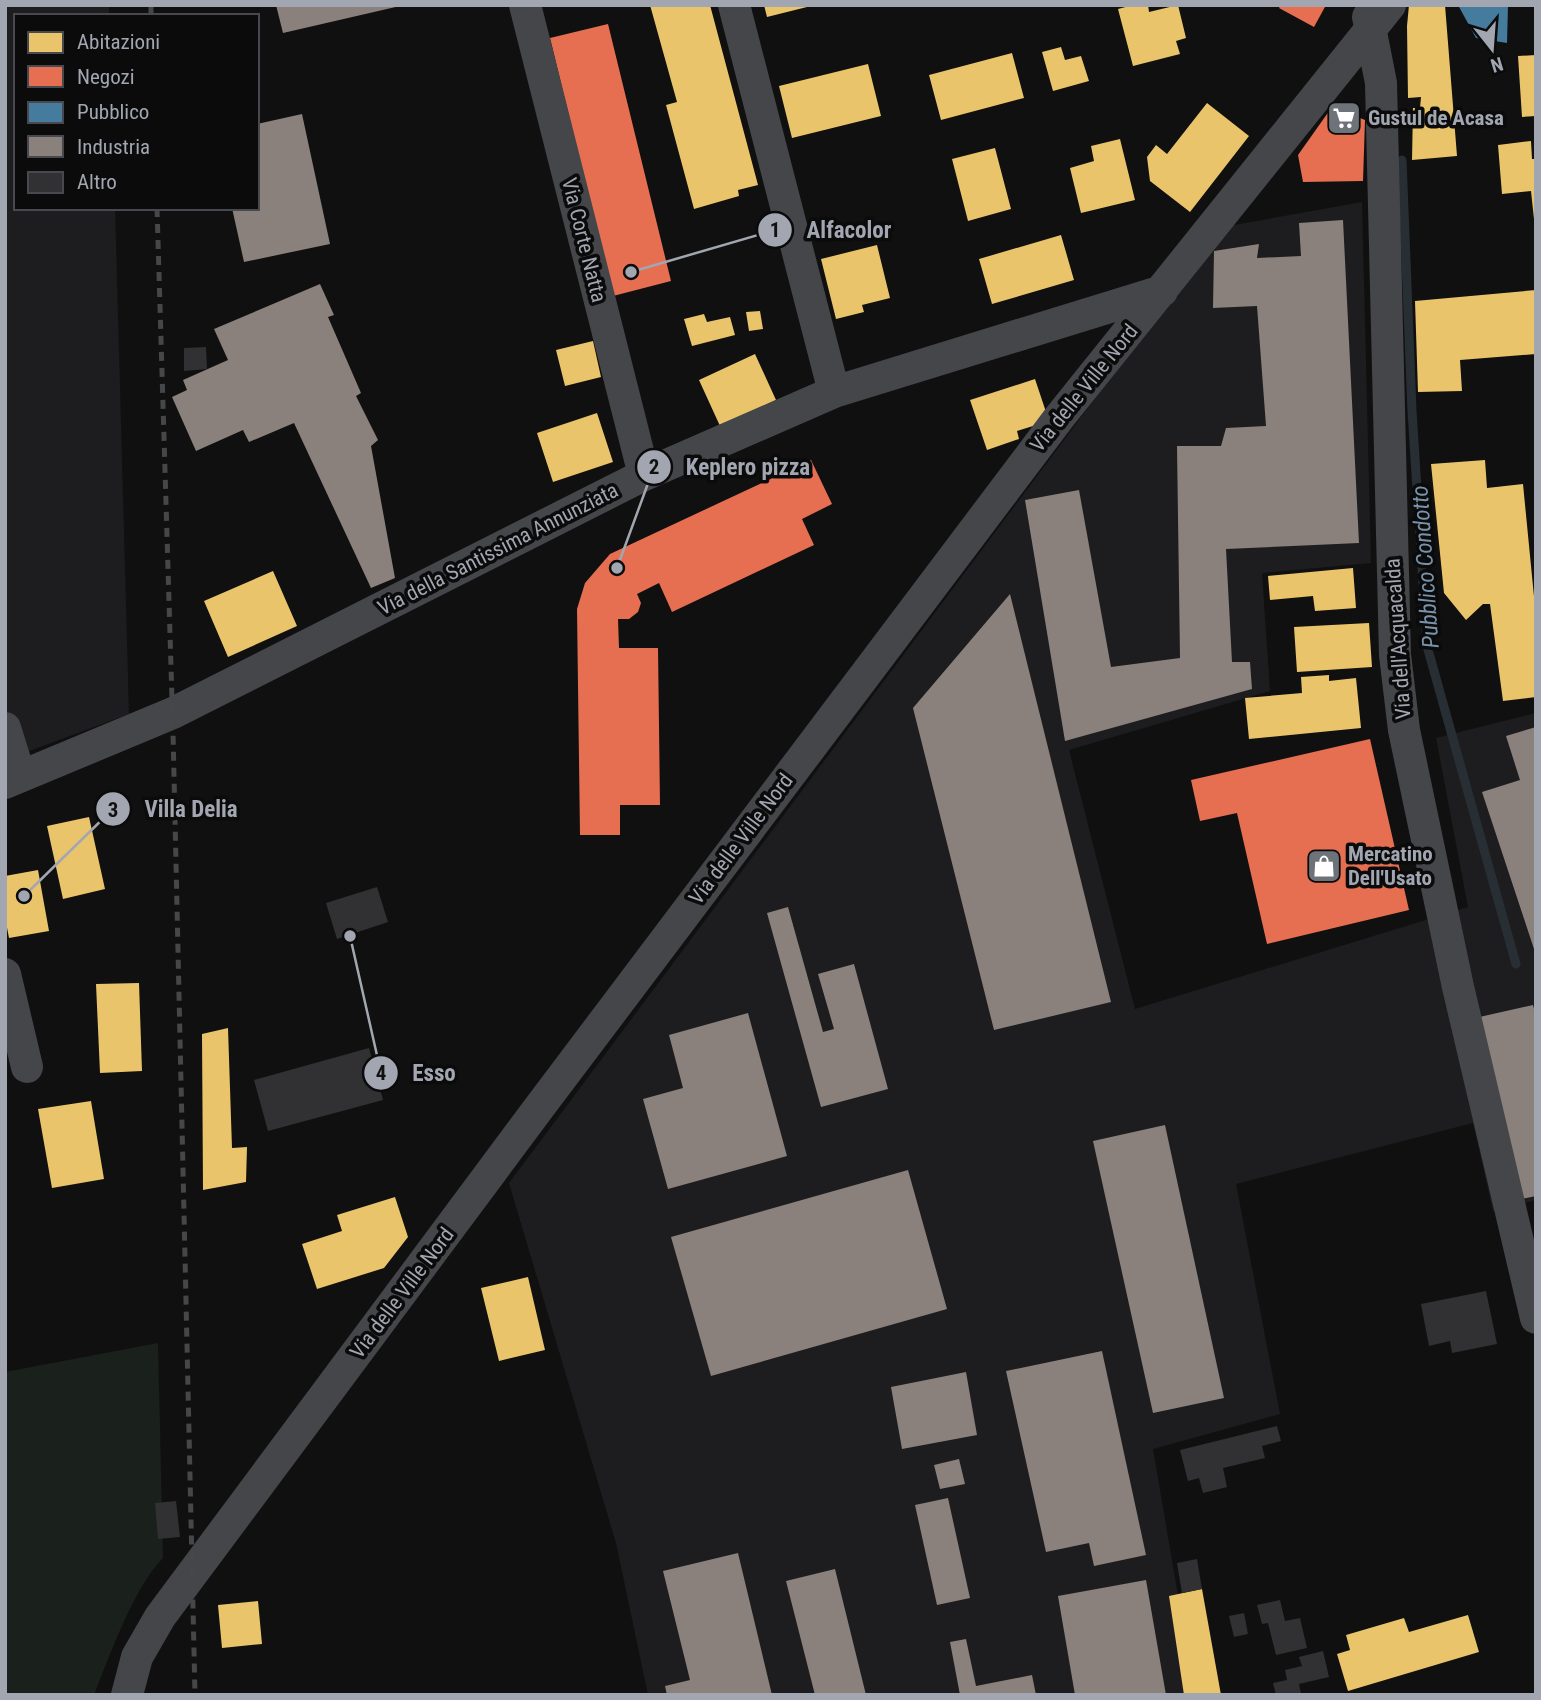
<svg xmlns="http://www.w3.org/2000/svg" width="1541" height="1700" font-family="'Roboto Condensed',sans-serif">
  <style>
    .built { fill: #1d1d1f }
    .green { fill: #1a201b }
    .homes { fill: #e9c46a }
    .shops { fill: #e76f51 }
    .public { fill: #457b9d }
    .industry { fill: #8a817c }
    .lines { fill: none; stroke-linecap: round; stroke-linejoin: round }
    .stream { stroke: #282f34; stroke-width: 9 }
    .building { fill: #313133 }
    .minor { stroke: #454649; stroke-width: 32 }
    .rail { stroke: #464749; stroke-width: 5; stroke-dasharray: 9 7; stroke-linecap: butt }
    .labels { text-anchor: middle; stroke-width: 7; stroke-linejoin: round; paint-order: stroke }
    .poi-label { font-size: 21px; font-weight: bold; fill: #a1a6b1; stroke: #0b0b0c; text-anchor: start }
    .street-label { font-size: 21px; fill: #a1a6b1; stroke: #0b0b0c }
    .water-label { font-size: 23px; font-style: italic; fill: #7993ab; stroke: #0b0b0c }
    .leader { fill: none; stroke: #a1a6b1; stroke-width: 2.5 }
    .callout-dot { fill: #a1a6b1; stroke: #0b0b0c; stroke-width: 2.5 }
    .mark-label { font-size: 21px; text-anchor: middle; font-weight: bold; fill: #111 }
    .callout-label { font-size: 23px; text-anchor: middle; font-weight: bold; fill: #a1a6b1; stroke: #0b0b0c; stroke-width: 7; stroke-linejoin: round; paint-order: stroke }
  </style>
  <rect width="100%" height="100%" fill="#101010"/>
  <path class="built" d="M5 5H109V16H16V208H115L129 714 5 760Z
    M1362 202 1371 563 1262 573 1270 691 1069 750 1135 1009 1468 907 1436 738 1536 713V1200L1493 1211 1473 1123 1236 1184 1280 1414 1153 1449 1195 1695H648L616 1543 509 1183 1223 227Z"/>
  <path class="green" d="M158 1343 163 1558C134 1587 110 1655 94 1695H5V1372Z"/>
  <path class="homes" d="M650 5H710L758 185 738 190 739 196 694 209 666 105 677 102Z
    M764 5H810L811 6 767 17Z
    M1133 5H1148L1149 12 1178 5 1186 38 1176 41 1180 54 1133 66 1118 9Z
    M1409 5H1445L1457 156 1412 160 1413 108H1420L1421 97 1408 98 1407 26Z
    M1061 47 1065 60 1081 56 1089 81 1053 91 1042 52Z
    M1012 53 1024 98 941 120 929 75Z
    M1536 55V116L1522 117 1518 56Z
    M868 64 881 116 792 138 779 86Z
    M1207 103 1249 136 1190 212 1150 181 1147 157 1156 145 1167 154Z
    M1120 139 1135 200 1081 213 1070 168 1094 161 1091 146Z
    M1531 141 1532 159H1536V219H1534L1531 191 1502 194 1498 145Z
    M995 148 1011 209 968 221 952 159Z
    M1061 235 1074 280 992 304 979 259Z
    M877 245 890 298 862 305 864 312 836 319 821 259Z
    M1536 290V354L1460 360 1462 391 1418 392 1415 301Z
    M760 311 763 329 749 331 746 312Z
    M704 314 707 322 730 317 735 335 692 346 684 319Z
    M593 341 601 377 565 386 556 350Z
    M755 354 776 400 720 426 699 380Z
    M1035 379 1049 421 1017 431 1019 439 987 450 970 400Z
    M597 413 613 462 553 482 537 433Z
    M1485 460 1487 488 1523 484 1536 617V697L1503 701 1490 604H1483L1466 620 1444 593 1431 464Z
    M1353 568 1356 608 1315 611 1313 596 1270 600 1268 576Z
    M273 571 297 626 228 657 204 601Z
    M1369 623 1372 667 1297 672 1294 627Z
    M1329 675V681L1356 678 1361 728 1249 739 1245 698 1302 693 1301 677Z
    M89 817 105 889 63 899 47 826Z
    M38 870 49 931 9 938 5 917V876Z
    M139 983 142 1071 100 1073 96 984Z
    M228 1028 232 1148 247 1147 246 1182 203 1190 202 1034Z
    M91 1101 104 1179 52 1188 38 1109Z
    M395 1197 408 1237 384 1268 317 1289 302 1244 342 1231 337 1215Z
    M528 1277 545 1350 499 1361 481 1288Z
    M1202 1589 1221 1695H1184L1169 1596Z
    M258 1601 262 1644 222 1648 218 1605Z
    M1468 1615 1479 1652 1348 1691 1337 1654 1350 1650 1346 1635 1404 1618 1409 1632Z"/>
  <path class="shops" d="M1281 5H1326L1314 27 1279 8Z
    M608 24 671 281 613 296 550 38Z
    M1332 107 1365 120 1363 181 1303 182 1298 155Z
    M811 460 832 504 802 519 814 545 672 612 659 583 637 594 641 603 638 612 629 619H618L619 648H658L660 805H620V835H580L577 609 585 583 610 554Z
    M1370 739 1409 910 1267 944 1237 813 1200 821 1191 780Z"/>
  <path class="public" d="M1458 5H1508L1507 43 1476 38Z"/>
  <path class="industry" d="M276 5H400V6L283 33Z
    M302 114 330 244 244 262 232 208H257V124Z
    M1343 220 1359 543 1226 549 1232 662H1250L1252 689 1065 741 1025 500 1079 490 1111 667 1180 658 1177 446H1221L1226 428 1266 426 1257 306 1213 308 1214 251 1259 244 1257 258 1301 256 1299 223Z
    M320 284 334 315 328 317 361 393 356 396 378 440 371 446 395 578 371 588 294 423 249 442 243 430 196 451 172 397 187 390 183 380 228 360 214 329Z
    M1010 594 1111 1002 994 1030 913 708Z
    M1536 727V952H1535L1482 792 1520 780 1506 736Z
    M788 907 823 1032 834 1029 818 974 854 964 888 1089 821 1107 767 913Z
    M1533 1005 1536 1017V1196L1516 1200 1475 1018Z
    M748 1013 787 1156 668 1189 643 1099 683 1088 669 1035Z
    M1165 1125 1224 1398 1153 1413 1093 1141Z
    M908 1170 947 1309 711 1376 671 1237Z
    M1102 1351 1146 1555 1094 1566 1089 1543 1046 1552 1006 1371Z
    M966 1372 977 1435 902 1449 891 1387Z
    M959 1459 965 1484 940 1489 934 1465Z
    M948 1498 970 1598 937 1605 915 1505Z
    M738 1553 772 1695H667L665 1686 690 1680 663 1571Z
    M835 1569 866 1695H815L786 1581Z
    M1146 1580 1166 1695H1075L1058 1596Z
    M966 1639 976 1686 1032 1675 1036 1695H960L950 1642Z"/>
  <g class="lines">
    <path class="stream" d="M1402 160 1412 411 1427 646 1516 964"/>
  </g>
  <path class="building" d="M206 347 207 369 184 371V348Z
    M377 887 388 922 337 939 326 903Z
    M369 1048 383 1100 268 1131 254 1080Z
    M1486 1291 1497 1344 1452 1353 1450 1341 1429 1346 1421 1304Z
    M1277 1426 1281 1441 1262 1446 1265 1458 1223 1468 1227 1487 1203 1493 1199 1478 1188 1481 1180 1450Z
    M176 1501 180 1537 158 1539 155 1503Z
    M1197 1559 1202 1589 1182 1593 1177 1563Z
    M1280 1600 1285 1621 1300 1618 1307 1648 1276 1655 1268 1623 1262 1624 1257 1605Z
    M1244 1613 1248 1634 1234 1637 1229 1616Z
    M1323 1651 1329 1677 1299 1684 1301 1694 1276 1695 1273 1683 1287 1680 1285 1670 1302 1666 1299 1657Z"/>
  <g class="lines">
    <path class="minor" d="M525 5 644 475
      M734 5 834 392
      M1368 17 1381 83 1395 655 1404 730 1458 987 1536 1318
      M5 728 20 776
      M5 783 173 713 644 475 834 392 1162 291
      M5 974 27 1067
      M127 1695 137 1657 160 1617 538 1109 1058 419 1390 5"/>
    <path class="rail" d="M151 5V16
      M157 208 173 732 195 1695"/>
  </g>
  <defs>
    <g id="supermarket-square" transform="scale(1.75)"><rect x="-9" y="-9" width="18" height="18" rx="4" fill="#6e7279" stroke="#0b0b0c"/><path d="M-6-5.5h2.5l.6 2H6L4.5 2H-2.5L-4.4-4H-6ZM-1.5 3.2a1.3 1.3 0 1 0 .1 0ZM3 3.2a1.3 1.3 0 1 0 .1 0Z" fill="#fff"/></g>
    <g id="shop-square" transform="scale(1.75)"><rect x="-9" y="-9" width="18" height="18" rx="4" fill="#6e7279" stroke="#0b0b0c"/><path d="M-5-2.5h2.3a2.7 3.5 0 0 1 5.4 0H5L5.5 6h-11ZM-1.5-2.5h3a1.5 2.3 0 0 0-3 0Z" fill="#fff"/></g>
  </defs>
  <g fill-rule="evenodd">
    <use href="#supermarket-square" x="1344" y="118"/>
    <use href="#shop-square" x="1324" y="866"/>
  </g>
  <g class="labels">
    <g class="poi-label">
      <text x="1368" y="125">Gustul de Acasa</text>
      <text x="1348" y="861">Mercatino<tspan x="1348" dy="24">Dell'Usato</tspan></text>
    </g>
    <g class="street-label">
      <text transform="translate(584 240) rotate(76)" y="7">Via Corte Natta</text>
      <text transform="translate(1084 388) rotate(-51)" y="7">Via delle Ville Nord</text>
      <text transform="translate(498 549) rotate(-27)" y="7">Via della Santissima Annunziata</text>
      <text transform="translate(1398 639) rotate(-94)" y="7">Via dell'Acquacalda</text>
      <text transform="translate(741 839) rotate(-53)" y="7">Via delle Ville Nord</text>
      <text transform="translate(402 1293) rotate(-53)" y="7">Via delle Ville Nord</text>
    </g>
    <g class="water-label">
      <text transform="translate(1425 567) rotate(-94)" y="8">Pubblico Condotto</text>
    </g>
  </g>
  <path class="leader" d="M631 272L775 230M617 568L654 467M24 896L113 809M350 936L381 1073"/>
  <g class="callout-dot">
    <circle cx="631" cy="272" r="7"/>
    <circle cx="617" cy="568" r="7"/>
    <circle cx="24" cy="896" r="7"/>
    <circle cx="350" cy="936" r="7"/>
    <circle cx="775" cy="230" r="18"/>
    <circle cx="654" cy="467" r="18"/>
    <circle cx="113" cy="809" r="18"/>
    <circle cx="381" cy="1073" r="18"/>
  </g>
  <g class="mark-label">
    <text x="775" y="237">1</text>
    <text x="654" y="474">2</text>
    <text x="113" y="817">3</text>
    <text x="381" y="1080">4</text>
  </g>
  <g class="callout-label">
    <text x="849" y="238">Alfacolor</text>
    <text x="748" y="475">Keplero pizza</text>
    <text x="191" y="817">Villa Delia</text>
    <text x="434" y="1081">Esso</text>
  </g>
  <rect width="1541" height="1700" fill="none" stroke="#a1a6b1" stroke-width="14"/>
  <rect x="14" y="14" width="245" height="196" fill="#0b0b0c" stroke="#47494e" stroke-width="2"/>
  <rect x="28" y="32" width="35" height="21" fill="#e9c46a" stroke="#47494e" stroke-width="2"/>
  <text x="77" y="49" font-size="21" fill="#a1a6b1">Abitazioni</text>
  <rect x="28" y="66" width="35" height="21" fill="#e76f51" stroke="#47494e" stroke-width="2"/>
  <text x="77" y="84" font-size="21" fill="#a1a6b1">Negozi</text>
  <rect x="28" y="102" width="35" height="21" fill="#457b9d" stroke="#47494e" stroke-width="2"/>
  <text x="77" y="119" font-size="21" fill="#a1a6b1">Pubblico</text>
  <rect x="28" y="136" width="35" height="21" fill="#8a817c" stroke="#47494e" stroke-width="2"/>
  <text x="77" y="154" font-size="21" fill="#a1a6b1">Industria</text>
  <rect x="28" y="172" width="35" height="21" fill="#313133" stroke="#47494e" stroke-width="2"/>
  <text x="77" y="189" font-size="21" fill="#a1a6b1">Altro</text>
  <g transform="translate(1492 49) rotate(163)" stroke="#0b0b0c" stroke-width="5" paint-order="stroke">
  <path d="M0-5L12 26L0 18L-12 26Z" fill="#a1a6b1"/>
  <text y="-10" font-size="19" font-weight="bold" text-anchor="middle" fill="#a1a6b1">N</text>
  </g>
</svg>
